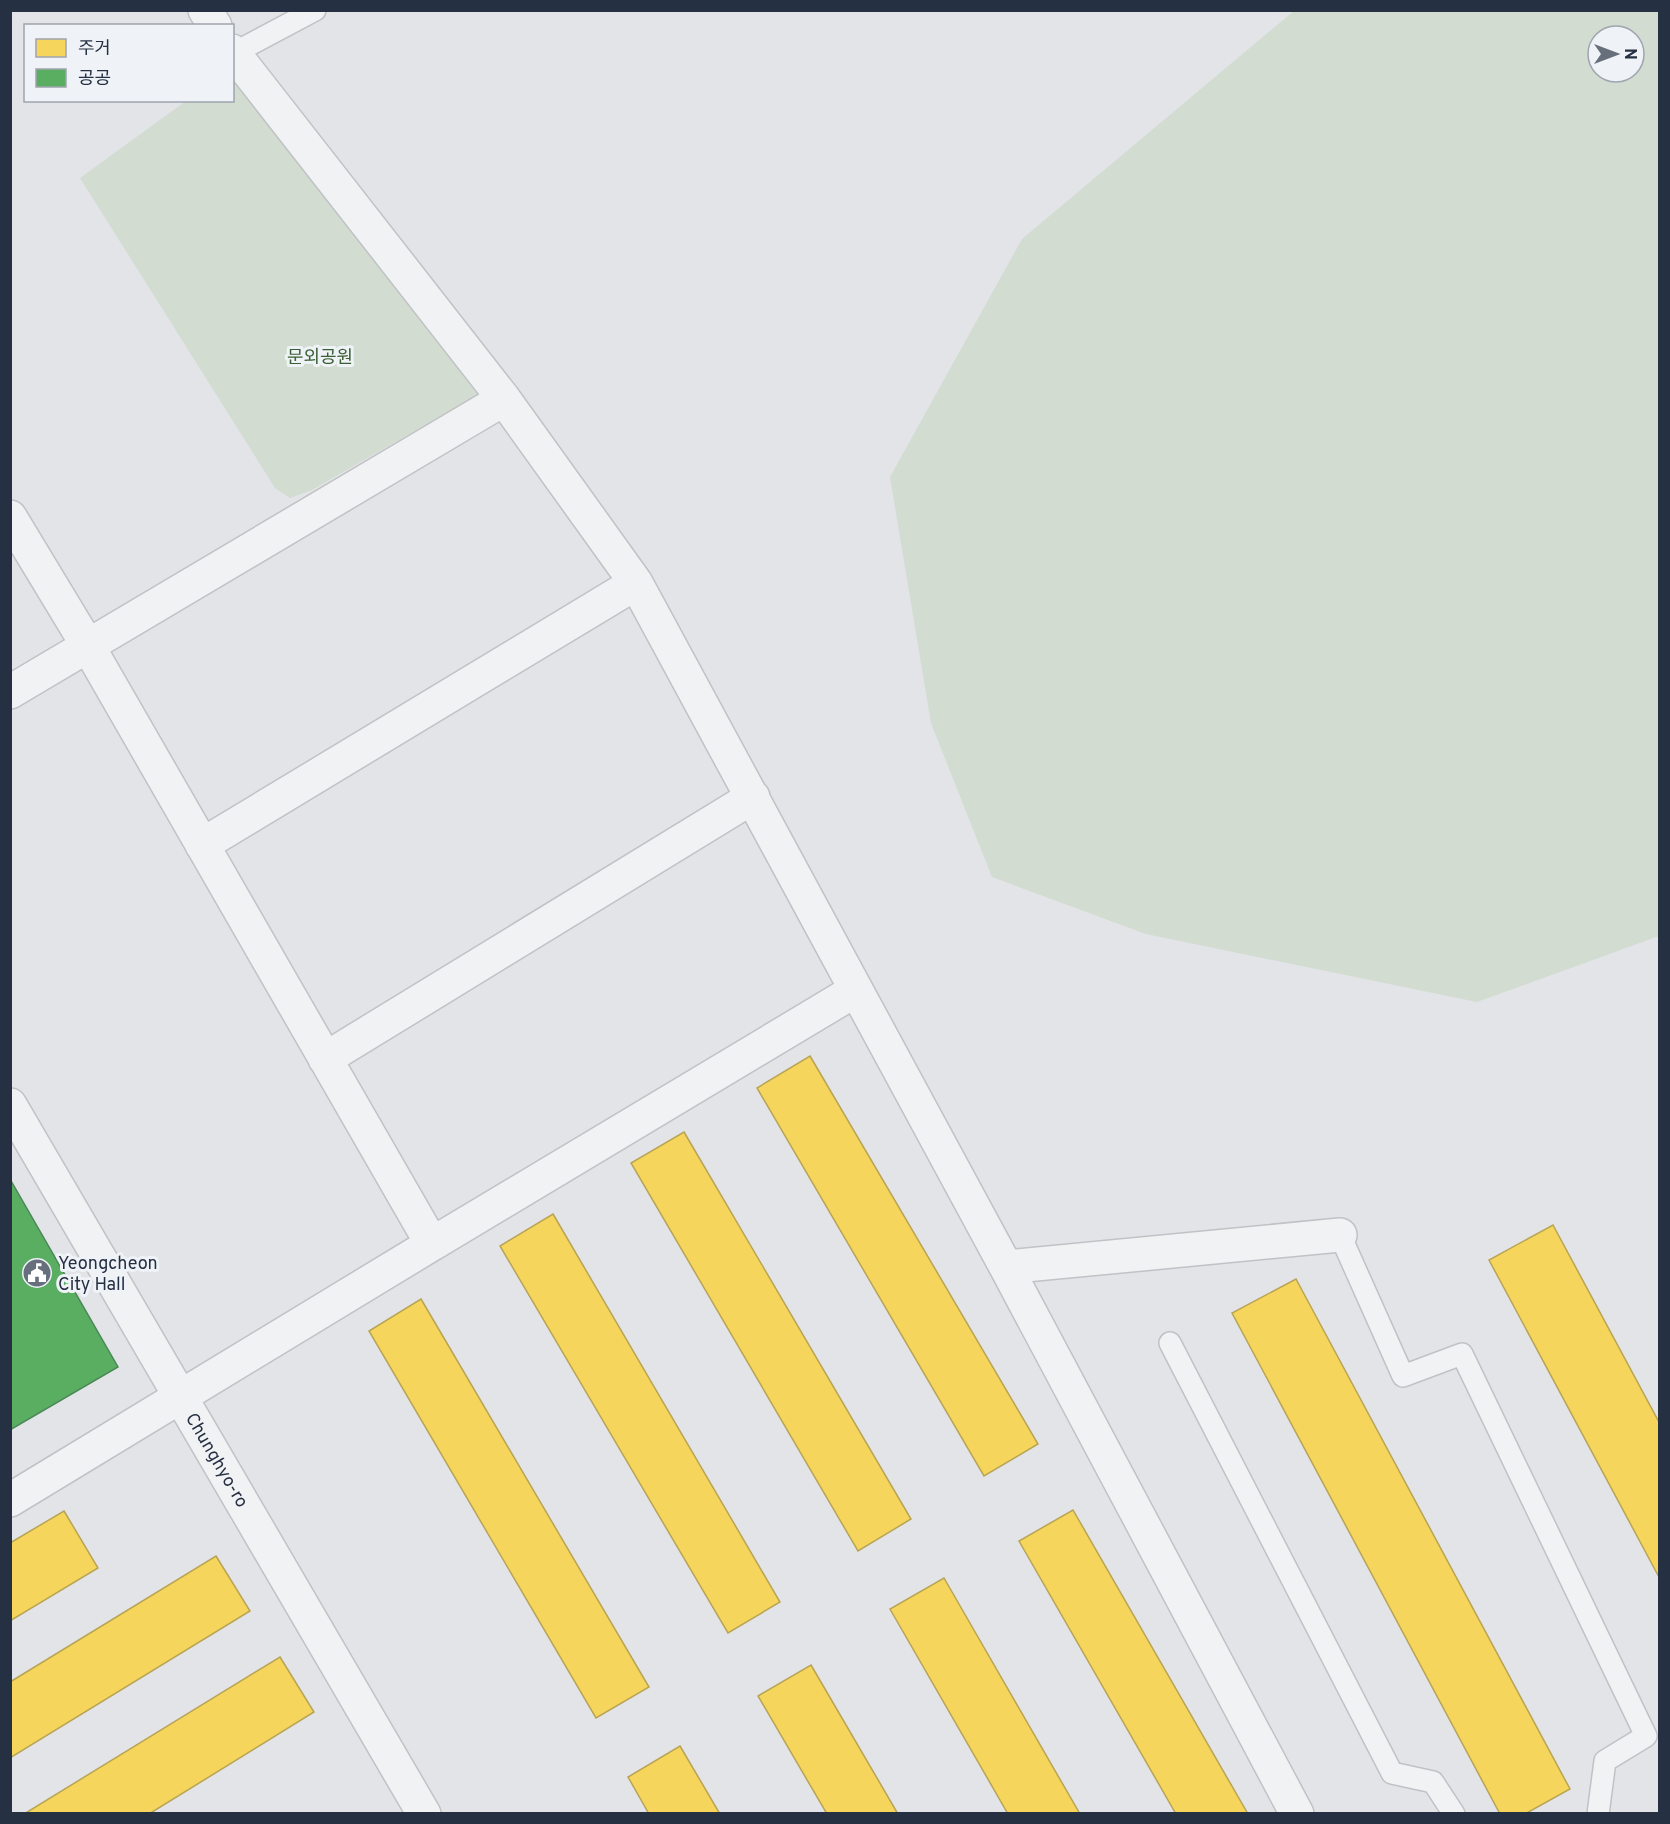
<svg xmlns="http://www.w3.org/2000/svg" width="1670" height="1824" font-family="Overpass,'Noto Sans KR',sans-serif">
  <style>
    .green { fill: #d2dcd1; fill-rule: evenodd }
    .homes { fill: #f6d55c; stroke: #b8a454; stroke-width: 1.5 }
    .public { fill: #5aae61; stroke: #4a8858; stroke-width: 1.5 }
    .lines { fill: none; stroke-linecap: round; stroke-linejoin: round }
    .service-casing { stroke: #c0c2c5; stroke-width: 24 }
    .minor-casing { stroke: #c0c2c5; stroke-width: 36 }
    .tertiary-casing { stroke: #c0c2c5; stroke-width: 36 }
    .service { stroke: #f1f2f4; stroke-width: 21 }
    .minor { stroke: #f1f2f4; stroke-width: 33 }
    .tertiary { stroke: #f1f2f4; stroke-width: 33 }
    .labels { text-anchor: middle; stroke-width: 6; stroke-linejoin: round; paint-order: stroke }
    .park-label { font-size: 18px; fill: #396032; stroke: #eff2f7 }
    .poi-label { font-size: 18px; fill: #263043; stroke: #eff2f7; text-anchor: start }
    .street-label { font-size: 18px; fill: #263043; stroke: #eff2f7 }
  </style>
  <rect width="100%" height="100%" fill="#e2e4e7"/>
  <path class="green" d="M1295 10 1659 11V936L1477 1002 1146 934 992 877 931 723 890 477 1022 239ZM1598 36H1634V72H1598Z
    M232 66 482 392 312 490 290 498 275 488 80 178 186 101 232 100Z"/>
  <path class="homes" d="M810 1056 1038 1444 984 1476 757 1088Z
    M684 1132 911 1519 858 1551 631 1163Z
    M553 1214 780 1602 728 1633 500 1246Z
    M1553 1225 1660 1424V1579L1489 1260Z
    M1296 1279 1570 1789 1525 1814H1500L1232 1313Z
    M421 1299 649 1687 596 1718 369 1331Z
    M1073 1510 1248 1814H1176L1019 1541Z
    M64 1511 98 1568 10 1621V1543Z
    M216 1556 250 1611 10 1758V1682Z
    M944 1578 1080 1814H1008L890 1609Z
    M280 1657 314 1712 149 1814H24Z
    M811 1665 898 1814H827L758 1696Z
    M680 1746 720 1814H649L628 1777Z"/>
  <path class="public" d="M10 1179 118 1367 10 1430Z"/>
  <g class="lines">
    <g class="service-casing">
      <path id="service" d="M234 53 315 10
        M1340 1235 1403 1376 1462 1354 1646 1736 1605 1761 1598 1814
        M1170 1343 1392 1773 1433 1782 1454 1814"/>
    </g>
    <g class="minor-casing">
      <path id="minor" d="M205 10 215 26
        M232 51 504 399 636 583 1006 1267 1297 1814
        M10 517 88 646 432 1244 856 990
        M10 692 504 399
        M202 845 636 583
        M325 1059 753 797
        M1006 1267 1340 1235
        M10 1500 432 1244"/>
    </g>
    <g class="tertiary-casing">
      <g id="tertiary">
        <path id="s1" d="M10 1105 424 1814"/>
      </g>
    </g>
    <use href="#service" class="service"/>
    <use href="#minor" class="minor"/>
    <use href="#tertiary" class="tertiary"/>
  </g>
  <defs>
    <g id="civic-disc" transform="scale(1.5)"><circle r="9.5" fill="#686f7c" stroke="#eff2f7"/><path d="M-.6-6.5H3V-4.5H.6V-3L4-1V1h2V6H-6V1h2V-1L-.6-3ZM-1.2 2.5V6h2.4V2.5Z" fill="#fff"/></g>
  </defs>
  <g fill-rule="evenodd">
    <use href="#civic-disc" x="37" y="1273"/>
  </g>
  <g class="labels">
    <g class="park-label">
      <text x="320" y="363">문외공원</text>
    </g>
    <g class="poi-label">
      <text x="58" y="1269">Yeongcheon<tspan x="58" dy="21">City Hall</tspan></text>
    </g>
    <g class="street-label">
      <text dy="6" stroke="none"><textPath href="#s1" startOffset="411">Chunghyo-ro</textPath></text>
    </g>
  </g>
  <rect width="1670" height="1824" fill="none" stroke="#263043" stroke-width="24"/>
  <rect x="24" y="24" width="210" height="78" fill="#eff2f7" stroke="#9fa4af" stroke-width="1.5"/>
  <rect x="36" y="39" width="30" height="18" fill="#f6d55c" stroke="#9fa4af" stroke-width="1.5"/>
  <text x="78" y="54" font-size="18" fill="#263043">주거</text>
  <rect x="36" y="69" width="30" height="18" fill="#5aae61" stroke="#9fa4af" stroke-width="1.5"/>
  <text x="78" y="84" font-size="18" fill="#263043">공공</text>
  <g transform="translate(1616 54) rotate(90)"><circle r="28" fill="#eff2f7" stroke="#9fa4af" stroke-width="1.5"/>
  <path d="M0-4.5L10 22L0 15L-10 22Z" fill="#686f7c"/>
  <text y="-9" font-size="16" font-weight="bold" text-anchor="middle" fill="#263043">N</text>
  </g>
</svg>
